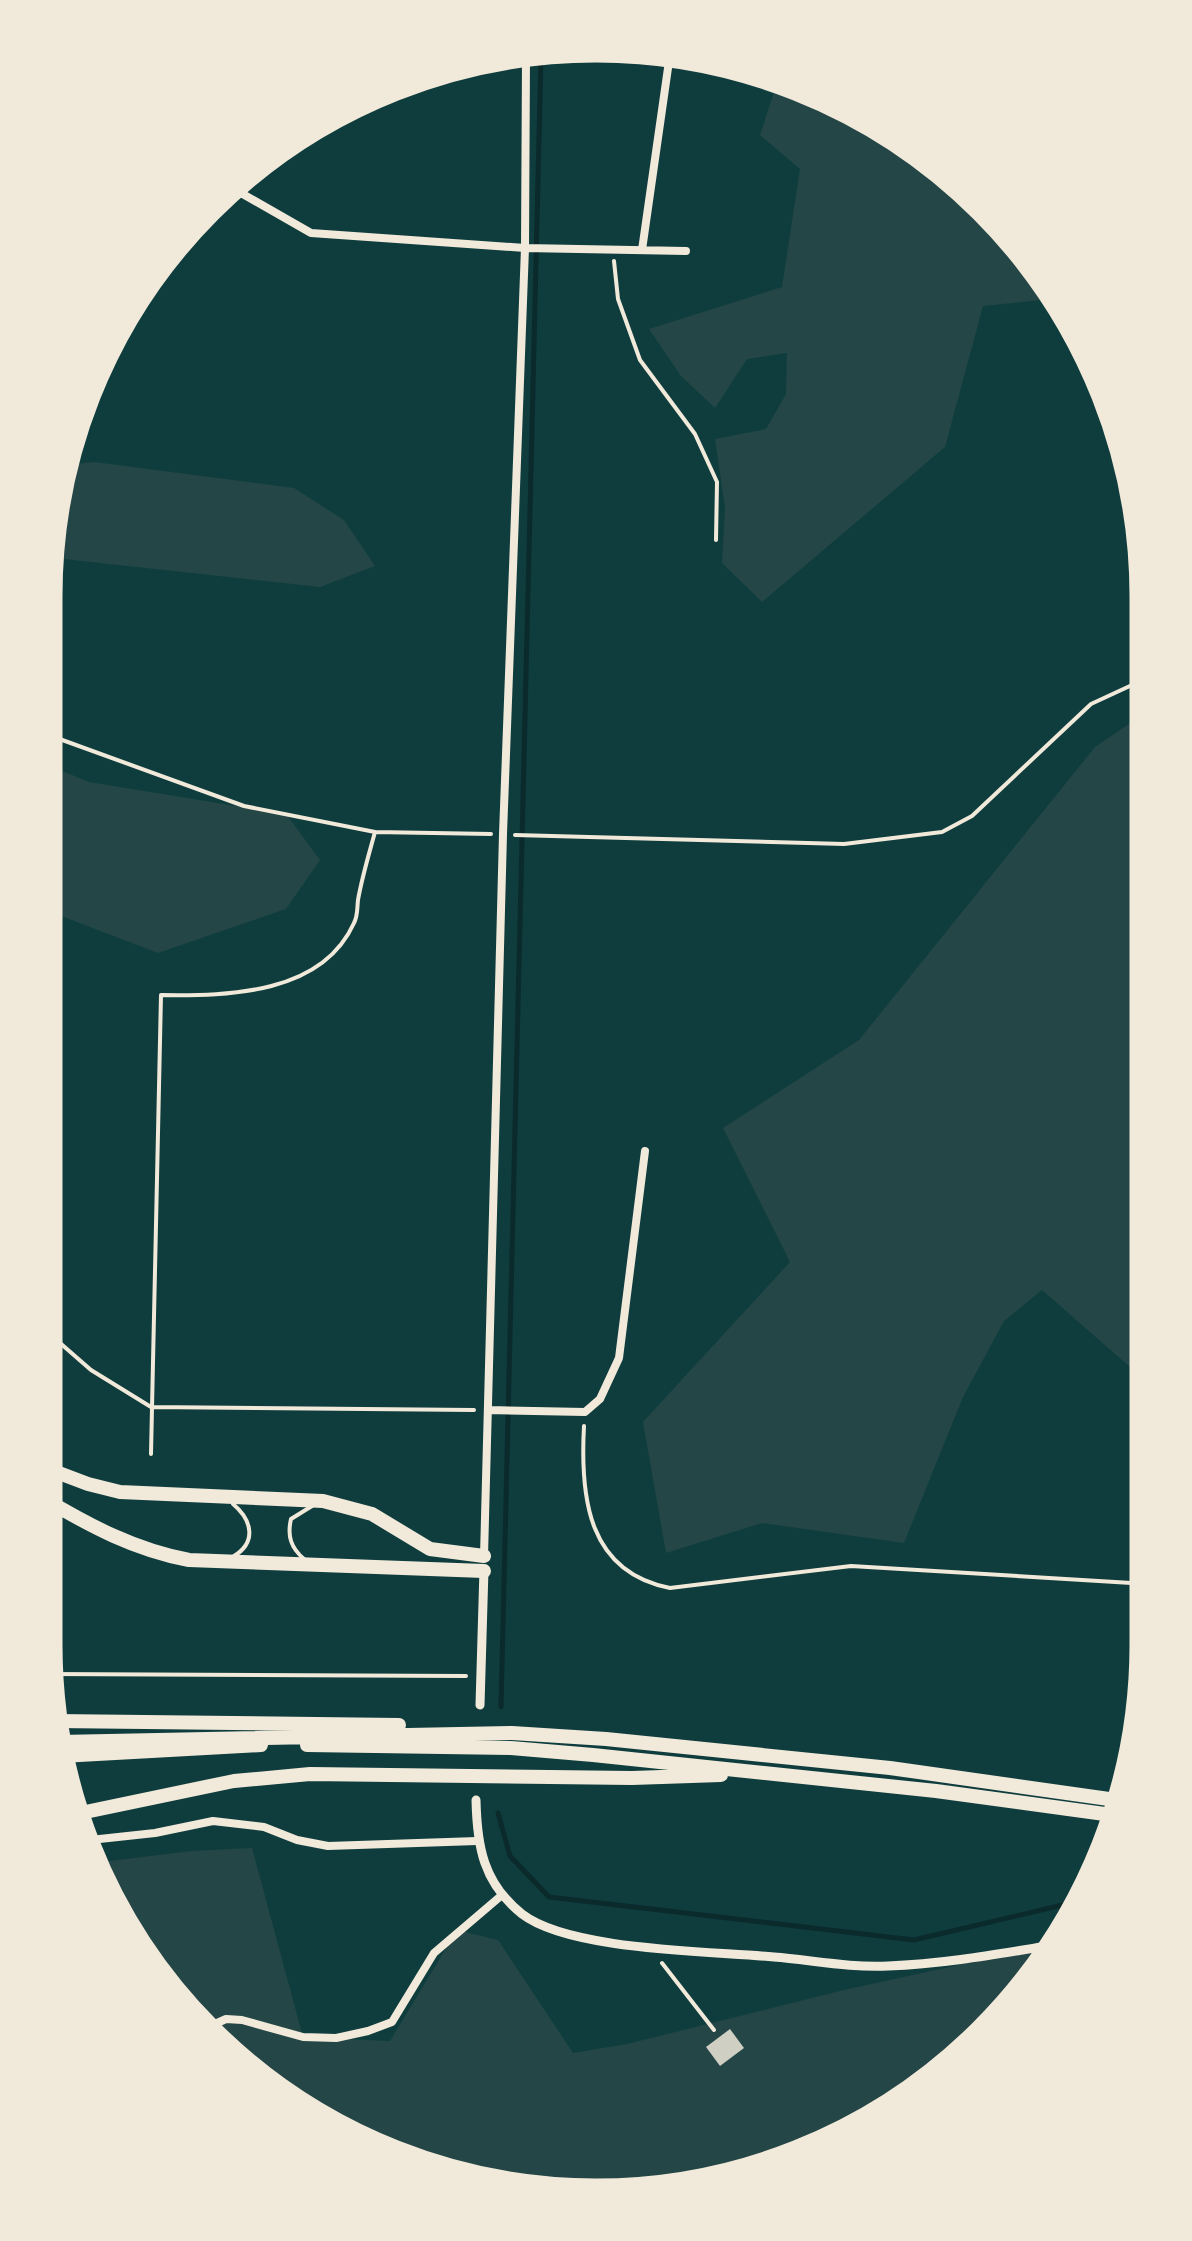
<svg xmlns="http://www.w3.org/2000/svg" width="1192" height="2241" font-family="Signika,sans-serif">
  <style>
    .green { fill: #244646 }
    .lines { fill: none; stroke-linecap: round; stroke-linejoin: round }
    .stream { stroke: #0a2a2b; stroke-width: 5 }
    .building { fill: #cfcfc3 }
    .path { stroke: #f1e9da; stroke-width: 4 }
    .service { stroke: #f1e9da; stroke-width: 4 }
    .minor { stroke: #f1e9da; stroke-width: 8 }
    .tertiary { stroke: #f1e9da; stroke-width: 9 }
    .motorway { stroke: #f1e9da; stroke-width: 14 }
    .rim { fill: none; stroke: #f1e9da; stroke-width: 5 }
  </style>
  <rect width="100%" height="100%" fill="#0f3d3e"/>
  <path class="green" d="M777 83 841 100 961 179 1061 298 983 306 945 447 762 602 722 563 725 508 715 439 766 429 786 394 787 353 747 359 715 408 681 376 649 329 782 287 800 169 760 135Z
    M94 462 294 488 344 520 375 566 320 587 45 557 69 465Z
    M1145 713 1147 1382 1042 1290 1004 1321 963 1397 904 1543 762 1523 666 1553 643 1422 790 1262 723 1128 859 1040 1095 747Z
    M43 763 89 782 286 814 320 860 286 909 158 953 43 909Z
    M252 1848 303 2037 390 2041 457 1930 498 1940 573 2053 627 2044 844 1990 1036 1948 1044 1957 987 2037 808 2156 633 2197 453 2180 289 2106 157 1982 93 1863 192 1851Z"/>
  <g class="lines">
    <path class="stream" d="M501 1707 541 56
      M498 1813 510 1856 549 1897 914 1940 1071 1903H1083"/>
  </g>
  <path class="building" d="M730 2029 744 2048 720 2066 706 2047Z"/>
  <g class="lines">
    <path class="path" d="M614 261 618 299 640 360 695 434 717 482 716 540
      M43 733 244 806 375 832 491 834
      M515 835 844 844 942 832 972 816 1091 704 1145 679
      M43 1346 60 1343 91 1370 151 1407 474 1410
      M584 1426C580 1498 588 1572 670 1588L851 1566 1148 1584
      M151 1454 161 995C230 996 322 994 354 923 358 915 357 908 358 900 362 877 369 854 375 832
      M47 1674 466 1676
      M662 1963 714 2030"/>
    <path class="service" d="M233 1504C252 1520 257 1542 234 1556
      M304 1559C291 1548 287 1536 291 1519L312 1506"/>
    <path class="minor" d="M227 185 311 233 525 248 686 251
      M642 250 670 54
      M489 1410 585 1412 600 1399 619 1358 645 1151
      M484 1556 503 834 525 248 526 58
      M81 1841 155 1833 213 1821 264 1827 297 1840 328 1846 477 1841
      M206 2028 226 2019 242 2020 303 2037 336 2038 368 2031 392 2022 434 1953 502 1895"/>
    <path class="tertiary" d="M480 1705 484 1569
      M476 1800C477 1846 483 1883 522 1914 570 1951 712 1951 774 1957 811 1960 851 1968 888 1966 944 1964 998 1954 1053 1945"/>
    <path class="motorway" d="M43 1467 88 1484 120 1492 323 1501 372 1514 430 1549 484 1556
      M43 1498C90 1526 135 1550 189 1560L484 1571
      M55 1721 399 1725
      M59 1742 512 1733 606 1739 890 1768 1116 1800
      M307 1745 511 1748 593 1755 936 1791 1112 1815
      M61 1756 261 1745
      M71 1815 234 1781 310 1774 632 1778 721 1775"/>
  </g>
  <path d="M0 0H1192V2241H0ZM596 60H596A536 536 0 0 1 1132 596V1645A536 536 0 0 1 596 2181H596A536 536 0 0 1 60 1645V596A536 536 0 0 1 596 60Z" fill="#f1e9da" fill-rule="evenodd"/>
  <path class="rim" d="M596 60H596A536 536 0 0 1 1132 596V1645A536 536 0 0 1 596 2181H596A536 536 0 0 1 60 1645V596A536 536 0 0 1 596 60Z"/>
</svg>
